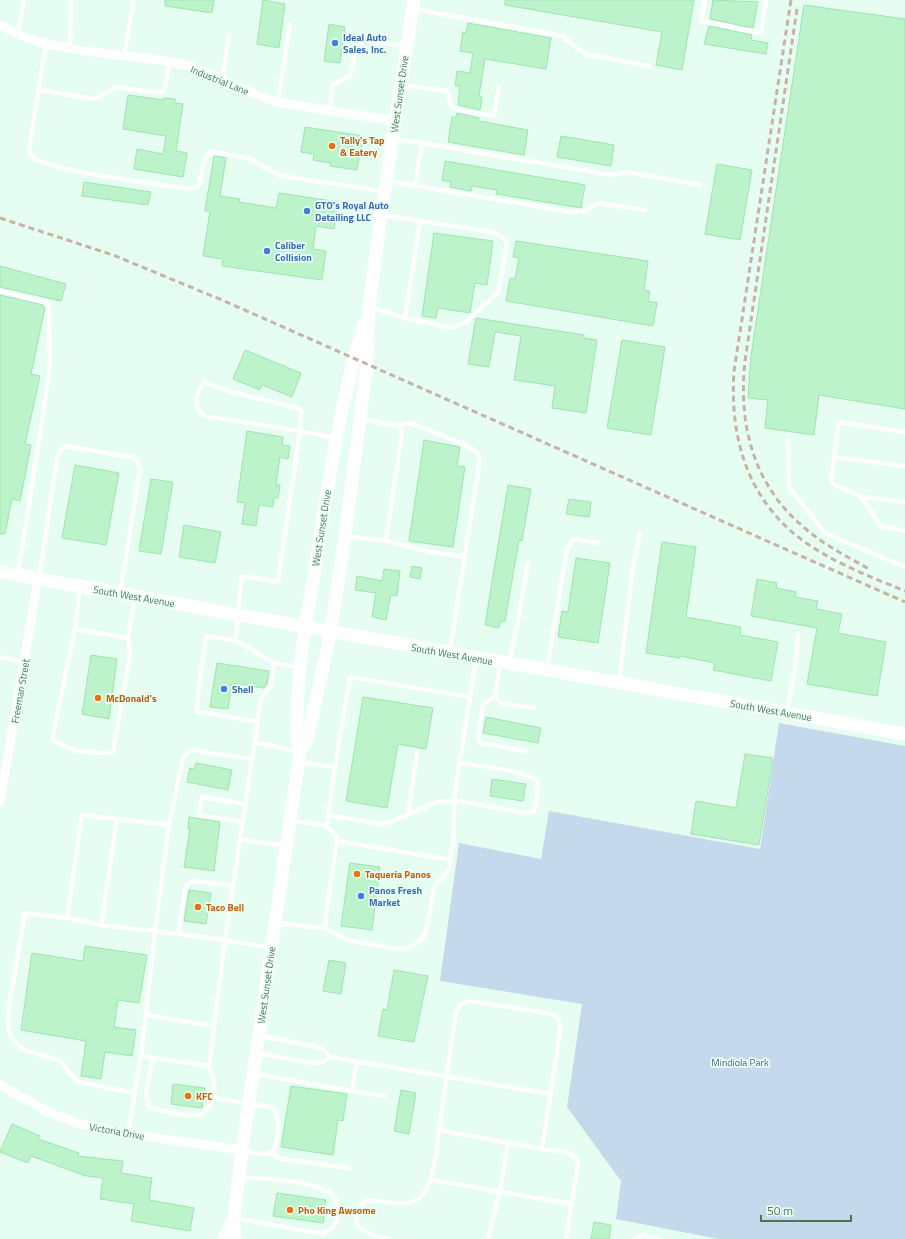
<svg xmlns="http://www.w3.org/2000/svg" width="905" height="1239" font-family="'Titillium Web',sans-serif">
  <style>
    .green { fill: #c4d9eb }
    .building { fill: #bdf3cb; stroke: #9de5af }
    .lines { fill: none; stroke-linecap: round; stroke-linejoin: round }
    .lane { stroke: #fff; stroke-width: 4.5 }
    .street { stroke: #fff; stroke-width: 9 }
    .secondary { stroke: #fff; stroke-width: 13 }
    .rail { stroke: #c7b2a4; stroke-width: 3; stroke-dasharray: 6 4; stroke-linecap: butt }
    .shop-dot { fill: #3f7fe0; stroke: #edfff5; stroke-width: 1.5 }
    .food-dot { fill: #e8710a; stroke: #edfff5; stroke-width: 1.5 }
    .labels { text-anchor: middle; stroke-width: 3.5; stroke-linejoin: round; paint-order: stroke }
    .shop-label { font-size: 10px; font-weight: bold; fill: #366cbe; stroke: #edfff5; text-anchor: start }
    .street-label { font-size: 10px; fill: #4a7754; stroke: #edfff5 }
    .food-label { font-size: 10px; font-weight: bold; fill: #c56008; stroke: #edfff5; text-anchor: start }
    .park-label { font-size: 10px; fill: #476389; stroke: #edfff5 }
  </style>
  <rect width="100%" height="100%" fill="#e6fdf1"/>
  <path class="green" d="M779 723 905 746V1239H719L616 1219 621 1181 567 1107 582 1004 440 981 459 843 541 859 549 811 760 849Z"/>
  <path class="building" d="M165 0H214L212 13 165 6Z
    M263 0 285 4 279 48 257 44Z
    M505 0H694L682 70 656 65 662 32 505 5Z
    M713 0 758 2 753 28 710 19Z
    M804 5 905 19V409L819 395 814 435 765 428 768 400 748 398 751 356Z
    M468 23 551 38 546 69 485 59 479 96 482 97 480 110 458 105 460 86H455L457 71 470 73 473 53 460 51 463 32 466 33Z
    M329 24 345 27 340 63 324 61Z
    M709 26 752 35 751 40 768 43 766 54 704 44Z
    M128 95 164 100V98L175 99V103L183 104 176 151 187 153 183 177 134 169 137 149 163 154 166 136 123 129Z
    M457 113 479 118V121L528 130 524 155 448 142 452 117H456Z
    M305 127 363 136 357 170 330 166 331 163 313 160 314 154 301 152Z
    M561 136 614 145 611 166 557 157Z
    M214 156 226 158 220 196 240 199 239 202 276 208 279 193 338 202 334 229 316 226 313 249 326 251 322 280 222 266 223 259 203 256 210 211H205Z
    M445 161 585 185 581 208 496 194 497 190 472 186 471 191 450 187 451 182 442 180Z
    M717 164 752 170 740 240 705 234Z
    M84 182 151 192 148 205 82 196Z
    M434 233 493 241 487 285 475 283 470 313 438 308 436 318 422 316Z
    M516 241 648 261 644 290 650 291 648 301 657 303 653 326 506 301 510 278 515 279 519 258 513 257Z
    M0 266 66 284 61 301 0 287Z
    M0 295 43 305 45 308 31 374 40 376 25 444 31 445 20 501 12 499 5 534H0Z
    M476 318 584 335V338L597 340 586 413 552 408 555 386 514 380 521 336 495 332 489 367 468 364Z
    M622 340 665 347 651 435 607 428Z
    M245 350 301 373 292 397 262 385 260 390 233 379Z
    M247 431 283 437 282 445 290 446 288 459 280 457 276 485H280L278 498H274L273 507 259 505 256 526 242 524 245 503 237 502Z
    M424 440 460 447 457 466 465 467 453 547 409 541Z
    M75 465 119 473 106 545 62 538Z
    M151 479 173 482 161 554 139 551Z
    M508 485 531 489 522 541 519 540 505 621H501L499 628 485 625Z
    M569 499 591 502 589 517 566 514Z
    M184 525 221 532 215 563 179 557Z
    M662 542 696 547 686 617 741 627 740 635 778 642 771 681 713 670 715 663 680 656V658L646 653Z
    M576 558 610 563 598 643 558 637 562 611 568 612Z
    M412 566 422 568 420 579 410 577Z
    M384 569 400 571 397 596 391 595 386 620 372 617 376 593 355 590 357 576 382 581Z
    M757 579 777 583 776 588 796 592 795 597 818 601 816 609 842 614 838 633 886 642 877 696 807 684 817 628 751 616Z
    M91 655 117 659 109 719 82 714Z
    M217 663 269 671 267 684 264 688 232 683 228 709 210 707Z
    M363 697 433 708 426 749 398 744 387 808 346 801Z
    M486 717 541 728 538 743 483 733Z
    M745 754 773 758 759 845 691 834 696 801 736 808Z
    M196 763 232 770 228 790 187 782 190 768 194 769Z
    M492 779 526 784 523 801 490 796Z
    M189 817 220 822 214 871 184 867 190 829H188Z
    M350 863 380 867 372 930 341 926Z
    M189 890 211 893 206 924 184 921Z
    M85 946 147 955 139 1003 118 1000 114 1027 136 1030 132 1056 105 1052 101 1079 81 1076 86 1041 21 1030 32 953 83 961Z
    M329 960 346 963 341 994 323 991Z
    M394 970 428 976 414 1042 378 1036 383 1009 387 1010Z
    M173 1084 205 1088 202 1108 171 1104Z
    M291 1086 347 1094 343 1121 338 1120 333 1155 281 1147Z
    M401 1090 416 1093 409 1134 394 1131Z
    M12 1124 40 1136 38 1139 79 1153 78 1156 123 1161 121 1173 152 1178 149 1200 194 1208 190 1231 131 1221 134 1204 100 1199 103 1178 86 1176 31 1156 28 1163 0 1152Z
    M277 1193 326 1200 323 1223 273 1216Z
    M594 1222 611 1225 609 1239H591Z"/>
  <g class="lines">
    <path class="lane" d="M705 0 701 21 761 33 766 0
      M414 9 563 36 585 54 649 66
      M18 34 24 0
      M46 44 29 148C29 151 30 154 32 156 45 171 165 185 190 189L199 185C203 175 201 155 213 152L248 158 281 176 383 191
      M70 47 71 0
      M124 55 134 0
      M222 78 229 36
      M402 85 447 91 452 107 461 111 494 116 499 87
      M39 90 95 99 116 87 161 93 165 87 170 62
      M278 102 290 24
      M330 110 333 85 350 76 357 46 364 40 406 46
      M394 139 422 143
      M388 181 571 212 585 211 598 203 645 210
      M415 185 422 143 611 175 627 172 700 185
      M0 291 45 302 49 307 50 363 46 396 18 574
      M370 307 405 318 452 328 466 322 498 293 507 245 505 239 492 232 383 215
      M405 318 420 221
      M204 382 232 392 297 408 301 410 300 431 205 416C191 408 197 393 204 382Z
      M398 426 410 423 414 424 465 445 476 452 480 459 450 651
      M905 432 839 422 831 483 861 497 881 526 905 531
      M788 441 789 487 825 533 905 567
      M834 457 905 466
      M861 497 905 502
      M347 536 386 541 402 432 398 426 361 419
      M386 541 431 552 465 557
      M39 578 57 459 60 450 67 446 135 458 138 462 140 470 120 593
      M75 629 80 587
      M128 638 75 629 52 740 76 751 113 753 130 655 128 638 135 597
      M235 640 206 636 196 711 258 722
      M0 657 25 662
      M509 662 515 637 528 563
      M274 663 235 640C239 619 238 597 242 576L278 582 300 431 335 438
      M500 664 495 696 501 703 534 708
      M547 669 567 548 574 539 599 543
      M619 681 633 567 640 533
      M495 696 483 705 478 738 481 743 525 751
      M787 711 795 669 798 635
      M255 742 299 752
      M299 762 335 767 350 677 470 697 476 659
      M408 814 417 753
      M328 815 381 824 393 821 437 802 455 800 524 813 534 812 537 800 538 782C525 770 479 766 460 763
      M290 820 327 826 335 767
      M243 822 199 815 202 797 245 804
      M169 825 183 758 190 750 252 759
      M240 840 286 846
      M337 841 451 860
      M67 918 101 925 155 931 141 1056
      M277 923 324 928 348 940 396 949 409 948 421 940 426 932 434 887 449 870 453 842 455 792 470 697
      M101 925 117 819
      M324 928 337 841V837L327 826
      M178 933 186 885 195 881 233 886
      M270 948 225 940 261 699 271 685 274 663 298 667
      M470 1001 552 1014 559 1020 560 1032 542 1149 439 1130 456 1012 461 1004Z
      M146 1015 214 1026
      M260 1036 314 1046 324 1050 330 1057 550 1094
      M258 1053 311 1063 323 1062 330 1057
      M152 1057 146 1094 150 1108C161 1110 193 1120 203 1113 209 1109 211 1104 214 1098
      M209 1066 214 1081V1098L270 1107C284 1118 277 1135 275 1150L266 1154 244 1151
      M255 1074 352 1091 357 1061
      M352 1091 384 1096
      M128 1134 141 1056 209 1066 225 940 155 931 169 825 82 815 67 918 25 913 10 1000 8 1019 9 1032 15 1042 24 1050 61 1061 70 1074 79 1082 134 1093
      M542 1149C555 1151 574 1149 578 1163L566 1239
      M271 1153 281 1159 349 1168
      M432 1180 572 1204
      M235 1218 323 1234C331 1230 338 1223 338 1213 339 1206 338 1201 333 1196 318 1180 262 1179 240 1177
      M389 1239C366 1234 343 1227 365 1201 380 1199 395 1206 409 1203 435 1198 436 1151 439 1130
      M488 1239 500 1191 508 1143
      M634 1239 643 1235 659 1239"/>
    <path class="street" d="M0 25C10 30 20 36 30 39 77 54 129 54 177 63 213 70 243 93 278 102L395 121
      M0 802 38 579
      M0 1085 50 1113 77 1123 128 1134 242 1150"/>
    <path class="secondary" d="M0 572 905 734
      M300 752C295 731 297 716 298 695 300 655 307 615 314 575 327 491 339 405 364 324
      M224 1239 233 1220
      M235 1239 234 1218 242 1150 300 752 308 736 331 631 345 536 367 364 369 307 381 215 414 0"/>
    <path class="rail" d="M791 0 734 371C730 432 744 490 792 532 822 558 868 576 905 591
      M797 9 745 361C738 427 754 487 807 530 826 546 848 557 869 569
      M0 218 113 255 222 300 905 602"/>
  </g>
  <g class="shop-dot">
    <circle cx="335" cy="43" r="4"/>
    <circle cx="307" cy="211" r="4"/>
    <circle cx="267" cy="251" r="4"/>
    <circle cx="224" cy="689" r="4"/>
    <circle cx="361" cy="896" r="4"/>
  </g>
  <g class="food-dot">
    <circle cx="332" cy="146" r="4"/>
    <circle cx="98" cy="698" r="4"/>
    <circle cx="357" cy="874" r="4"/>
    <circle cx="198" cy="907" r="4"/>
    <circle cx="188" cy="1096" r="4"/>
    <circle cx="290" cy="1210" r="4"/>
  </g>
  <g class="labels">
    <g class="shop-label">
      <text x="343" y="41">Ideal Auto<tspan x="343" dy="12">Sales, Inc.</tspan></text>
      <text x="315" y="209">GTO's Royal Auto<tspan x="315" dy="12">Detailing LLC</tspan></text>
      <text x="275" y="249">Caliber<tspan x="275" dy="12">Collision</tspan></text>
      <text x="232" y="693">Shell</text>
      <text x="369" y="894">Panos Fresh<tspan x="369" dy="12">Market</tspan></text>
    </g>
    <g class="street-label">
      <text transform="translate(220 80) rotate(22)" y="4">Industrial Lane</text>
      <text transform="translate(399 94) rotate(-82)" y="4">West Sunset Drive</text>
      <text transform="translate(321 528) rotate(-81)" y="4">West Sunset Drive</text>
      <text transform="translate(134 596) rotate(10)" y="4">South West Avenue</text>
      <text transform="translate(452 654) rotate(10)" y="4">South West Avenue</text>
      <text transform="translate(20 691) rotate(-80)" y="4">Freeman Street</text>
      <text transform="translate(771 710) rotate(10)" y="4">South West Avenue</text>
      <text transform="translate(266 985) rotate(-82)" y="4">West Sunset Drive</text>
      <text transform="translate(117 1131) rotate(10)" y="4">Victoria Drive</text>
    </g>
    <g class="food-label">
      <text x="340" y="144">Tally's Tap<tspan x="340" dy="12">&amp; Eatery</tspan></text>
      <text x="106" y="702">McDonald's</text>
      <text x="365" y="878">Taqueria Panos</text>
      <text x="206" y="911">Taco Bell</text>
      <text x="196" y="1100">KFC</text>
      <text x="298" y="1214">Pho King Awsome</text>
    </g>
    <g class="park-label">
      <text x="740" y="1066">Mindiola Park</text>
    </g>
  </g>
  <path d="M761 1215v6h90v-6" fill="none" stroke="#4a7754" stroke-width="2"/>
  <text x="767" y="1215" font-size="12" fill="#4a7754" stroke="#edfff5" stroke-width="3" paint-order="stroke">50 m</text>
</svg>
